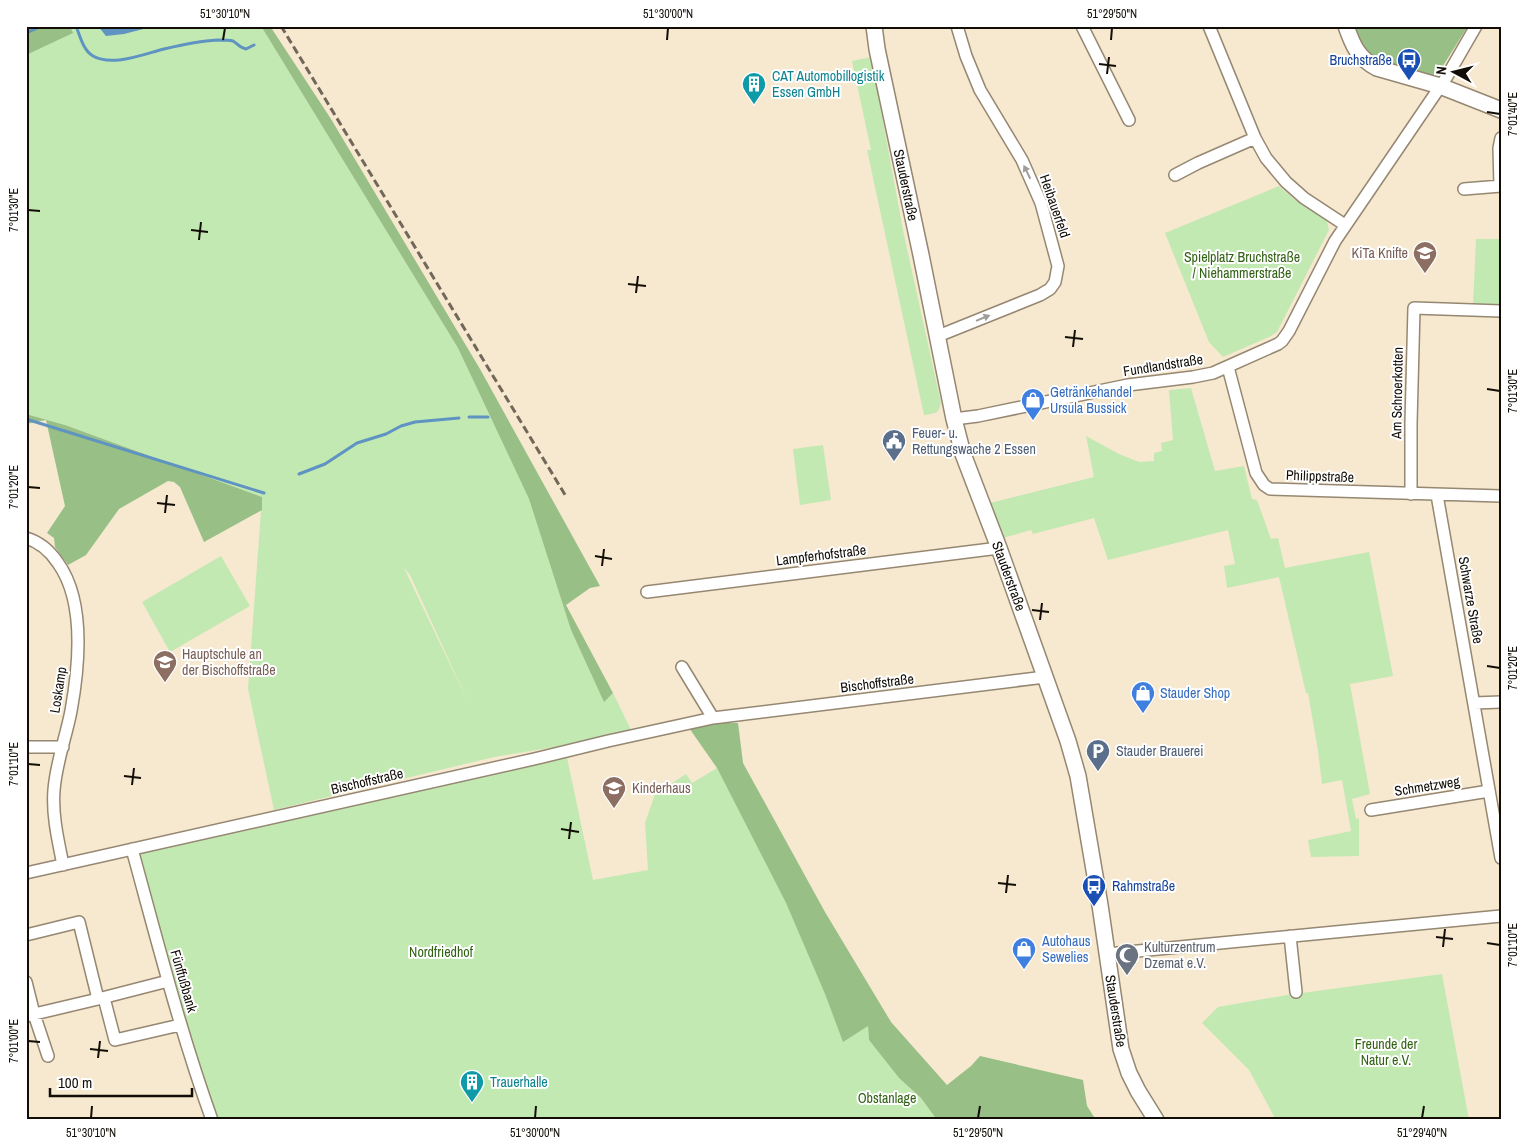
<svg xmlns="http://www.w3.org/2000/svg" width="1527" height="1146" font-family="'Archivo Narrow',sans-serif">
  <style>
    .green { fill: #c3e9b3; fill-rule: evenodd }
    .forest { fill: #97bf86 }
    .water { fill: #5f93c1 }
    .lines { fill: none; stroke-linecap: round; stroke-linejoin: round }
    .stream { stroke: #5f93c1; stroke-width: 3 }
    .street-casing { stroke: #958771; stroke-width: 14 }
    .secondary-casing { stroke: #958771; stroke-width: 18 }
    .street { stroke: #fff; stroke-width: 11 }
    .secondary { stroke: #fff; stroke-width: 15 }
    .rail { stroke: #71685a; stroke-width: 3; stroke-dasharray: 8 4; stroke-linecap: butt }
    .oneway { fill: #a09e9b }
    .ticks { fill: none; stroke: #120d06; stroke-width: 2 }
    .labels { text-anchor: middle; stroke-width: 4; stroke-linejoin: round; paint-order: stroke }
    .transit-label { font-size: 14px; fill: #164399; stroke: #fff; text-anchor: end }
    .culture-label { font-size: 14px; fill: #0d838f; stroke: #fff; text-anchor: start }
    .street-label { font-size: 14px; fill: #120d06; stroke: #fff }
    .education-label { font-size: 14px; fill: #785e54; stroke: #fff; text-anchor: start }
    .park-label { font-size: 14px; fill: #316214; stroke: #fff }
    .shop-label { font-size: 14px; fill: #366cbe; stroke: #fff; text-anchor: start }
    .service-label { font-size: 14px; fill: #4e5e75; stroke: #fff; text-anchor: start }
    .worship-label { font-size: 14px; fill: #5b616d; stroke: #fff; text-anchor: start }
    .neatline { fill: none; stroke: #120d06; stroke-width: 2 }
    .ticks-label { font-size: 12px; text-anchor: middle; fill: #120d06 }
  </style>
  <rect width="100%" height="100%" fill="#f7e8d0"/>
  <path class="green" d="M26 26H261L458 348 529 499 571 630 604 701 613 693 633 734 494 757 274 810 248 689 262 497 65 425 26 414ZM404 568 410 575 469 704Z
    M871 57 904 235 941 403C938 415 935 413 924 415L867 150H871L852 61Z
    M1279 186 1294 199 1324 218 1327 222 1329 230 1277 332 1269 337 1223 357 1209 342 1165 233Z
    M1476 239H1501V305L1473 304Z
    M1191 388 1215 471 1244 466 1252 499 1257 500 1271 539 1278 538 1285 568 1369 552 1393 676 1350 684 1370 794 1352 799 1356 819 1359 818V856L1311 857 1308 840 1351 831 1342 780 1322 784 1318 751 1308 693H1306L1279 577 1227 588 1224 566 1235 564 1228 530 1108 560 1094 518 1033 534 1031 530 1003 538 990 503 1094 477 1086 436 1119 454 1139 462 1154 461V453L1162 451 1161 443 1173 440 1169 390Z
    M823 445 831 500 800 505 793 449Z
    M221 556 250 606 170 652 142 602Z
    M566 753 593 880 648 870 645 823 655 794 686 774 692 783 717 768 786 903 825 994 843 1041 868 1025 869 1040 899 1078 921 1098 937 1120H214L135 851Z
    M1442 974 1469 1120H1276L1249 1070 1202 1023 1218 1007 1287 995Z"/>
  <path class="forest" d="M34 26H70L73 33 26 55V30Z
    M261 26H270L331 119 480 369 600 586 590 588 566 605 613 693 604 702 571 630 529 499 458 348Z
    M1352 26H1468L1436 77 1382 64 1366 54Z
    M26 414 65 425 262 497V510L204 542 180 487 174 482 168 481 119 509 86 555 68 565 55 547 54 538 47 533 65 506 46 420 26 424Z
    M695 723H738L743 763 825 912 891 1022 947 1085 971 1066 980 1056 1083 1080 1087 1106 1096 1120H937L921 1098 899 1078 869 1040 868 1026 843 1042 825 994 786 903 717 768 687 725Z"/>
  <path class="water" d="M98 26H155L124 34 106 36Z"/>
  <g class="lines">
    <path class="stream" d="M76 26C80 36 83 50 93 56 112 67 144 54 164 49 181 45 200 41 217 40 221 40 229 40 233 41 238 44 240 48 246 49L254 45
      M26 33 42 26
      M469 417H488
      M26 419 264 493
      M299 474 325 464 357 443 386 434 401 426 415 422 459 418"/>
    <g class="street-casing">
      <path id="street" d="M1082 26 1129 120
        M1209 26 1255 138 1266 158 1286 182 1304 198 1345 225
        M1175 175 1198 163 1255 138
        M1500 186 1499 148 1501 138
        M1464 189 1501 186
        M938 336 1040 295 1050 289 1055 282 1058 266 1041 203 1022 160 980 90 966 56 957 26
        M1228 367 1256 473 1264 485 1270 489 1501 496
        M954 419 978 416 1128 385 1193 377 1213 373 1278 344 1282 341 1289 331 1335 241 1446 78 1476 26
        M1411 494V423L1414 308 1501 311
        M1437 495 1501 858
        M26 538C40 542 50 551 58 563 86 602 79 667 71 711 66 737 56 763 54 790 52 815 58 840 63 865
        M647 592 999 548
        M682 667 713 718
        M1474 703 1501 702
        M26 747H63
        M1371 810 1489 791
        M132 849C157 940 180 1031 212 1120
        M26 873 534 759 608 741 713 718 1045 677
        M26 935 79 922 98 999
        M1290 936 1296 992
        M1107 954 1501 916
        M26 982 34 1014 48 1056
        M104 998 115 1040 180 1025
        M26 1016 98 999 168 981"/>
    </g>
    <g class="secondary-casing">
      <path id="secondary" d="M874 26 877 49 921 255 954 419 963 454 999 548 1068 741 1078 776 1100 905 1121 1049 1129 1073 1138 1091 1156 1120
        M1346 26C1353 46 1358 58 1377 68L1440 86 1501 110"/>
    </g>
    <use href="#street" class="street"/>
    <use href="#secondary" class="secondary"/>
    <path class="rail" d="M281 26 567 498"/>
  </g>
  <defs><path id="oneway-solid" d="M-6-.8H1V-3.2L6.5 0L1 3.2V.8H-6Z" transform="scale(1.25)"/></defs>
  <g class="oneway">
    <use href="#oneway-solid" transform="translate(1027 172) rotate(-116)"/>
    <use href="#oneway-solid" transform="translate(983 318) rotate(-22)"/>
  </g>
  <path class="ticks" d="M223 40 225 28M667 40 668 28M1111 40 1112 28M1099 64 1116 66M1107 74 1109 57M1487 112 1500 114M28 210 40 211M191 230 208 232M199 240 201 222M628 284 646 286M636 293 638 276M1065 337 1083 339M1073 347 1075 330M1487 389 1500 391M28 487 40 488M157 503 175 505M165 513 167 495M595 556 612 559M602 566 604 549M1032 610 1049 612M1040 620 1042 603M1487 666 1500 668M28 764 40 765M124 776 141 778M132 785 134 768M561 829 579 832M569 839 571 822M998 883 1016 885M1006 893 1008 875M1436 937 1453 939M1487 943 1500 945M1443 947 1445 929M28 1041 40 1042M90 1049 108 1051M98 1058 100 1041M91 1118 92 1106M535 1118 536 1106M978 1118 980 1106M1422 1118 1424 1106"/>
  <defs>
    <g id="bus-pin" transform="scale(1.25)"><path d="M0 17L-7.5 6A9.5 9.5 0 1 1 7.5 6Z" fill="#1a4fb4" stroke="#fff"/><path d="M-5-6H5V4H4V6H2V4H-2V6H-4V4H-5ZM-3.5-4V0h7V-4ZM-3.5 1.2v1.5H-2V1.2ZM2 1.2v1.5H3.5V1.2Z" fill="#fff"/></g>
    <g id="building-pin" transform="scale(1.25)"><path d="M0 17L-7.5 6A9.5 9.5 0 1 1 7.5 6Z" fill="#0f9aa8" stroke="#fff"/><path d="M-4-6H4V6H1V3H-1V6H-4ZM-2.5-4.3h1.7v1.8h-1.7ZM.8-4.3h1.7v1.8H.8ZM-2.5-1h1.7V.8h-1.7ZM.8-1h1.7V.8H.8Z" fill="#fff"/></g>
    <g id="school-pin" transform="scale(1.25)"><path d="M0 17L-7.5 6A9.5 9.5 0 1 1 7.5 6Z" fill="#8d6e63" stroke="#fff"/><path d="M0-5L7-2L0 1L-7-2ZM-4 1L0 2.5L4 1V4Q0 6-4 4Z" fill="#fff"/></g>
    <g id="shop-pin" transform="scale(1.25)"><path d="M0 17L-7.5 6A9.5 9.5 0 1 1 7.5 6Z" fill="#3f7fe0" stroke="#fff"/><path d="M-5-2.5h2.3a2.7 3.5 0 0 1 5.4 0H5L5.5 6h-11ZM-1.5-2.5h3a1.5 2.3 0 0 0-3 0Z" fill="#fff"/></g>
    <g id="civic-pin" transform="scale(1.25)"><path d="M0 17L-7.5 6A9.5 9.5 0 1 1 7.5 6Z" fill="#5c6f8a" stroke="#fff"/><path d="M-.6-6.5H3V-4.5H.6V-3L4-1V1h2V6H-6V1h2V-1L-.6-3ZM-1.2 2.5V6h2.4V2.5Z" fill="#fff"/></g>
    <g id="parking-pin" transform="scale(1.25)"><path d="M0 17L-7.5 6A9.5 9.5 0 1 1 7.5 6Z" fill="#5c6f8a" stroke="#fff"/><path d="M-3.5-5.5H1a3.5 3.5 0 0 1 0 7H-1V5.5H-3.5ZM-1-3.4V-.6H.8a1.4 1.4 0 0 0 0-2.8Z" fill="#fff"/></g>
    <g id="mosque-pin" transform="scale(1.25)"><path d="M0 17L-7.5 6A9.5 9.5 0 1 1 7.5 6Z" fill="#6b7280" stroke="#fff"/><path d="M3.5-4.9A6 6 0 1 0 3.5 4.9A5 5 0 1 1 3.5-4.9Z" fill="#fff"/></g>
  </defs>
  <g fill-rule="evenodd">
    <use href="#bus-pin" x="1409" y="60"/>
    <use href="#building-pin" x="754" y="84"/>
    <use href="#school-pin" x="1425" y="253"/>
    <use href="#shop-pin" x="1033" y="400"/>
    <use href="#civic-pin" x="894" y="441"/>
    <use href="#school-pin" x="165" y="662"/>
    <use href="#shop-pin" x="1143" y="693"/>
    <use href="#parking-pin" x="1098" y="751"/>
    <use href="#school-pin" x="614" y="788"/>
    <use href="#bus-pin" x="1094" y="886"/>
    <use href="#shop-pin" x="1024" y="949"/>
    <use href="#mosque-pin" x="1127" y="955"/>
    <use href="#building-pin" x="472" y="1082"/>
  </g>
  <g class="labels">
    <g class="transit-label">
      <text x="1392" y="65">Bruchstraße</text>
      <text x="1112" y="891" text-anchor="start">Rahmstraße</text>
    </g>
    <g class="culture-label">
      <text x="772" y="81">CAT Automobillogistik<tspan x="772" dy="16">Essen GmbH</tspan></text>
      <text x="490" y="1087">Trauerhalle</text>
    </g>
    <g class="street-label">
      <text transform="translate(906 185) rotate(78)" y="5">Stauderstraße</text>
      <text transform="translate(1055 206) rotate(71)" y="5">Heibauerfeld</text>
      <text transform="translate(1163 365) rotate(-9)" y="5">Fundlandstraße</text>
      <text transform="translate(1397 393) rotate(-89)" y="5">Am Schroerkotten</text>
      <text transform="translate(1320 476) rotate(2)" y="5">Philippstraße</text>
      <text transform="translate(821 555) rotate(-7)" y="5">Lampferhofstraße</text>
      <text transform="translate(1009 576) rotate(70)" y="5">Stauderstraße</text>
      <text transform="translate(1471 600) rotate(80)" y="5">Schwarze Straße</text>
      <text transform="translate(877 683) rotate(-7)" y="5">Bischoffstraße</text>
      <text transform="translate(58 690) rotate(-81)" y="5">Loskamp</text>
      <text transform="translate(367 781) rotate(-13)" y="5">Bischoffstraße</text>
      <text transform="translate(1427 786) rotate(-9)" y="5">Schmetzweg</text>
      <text transform="translate(184 981) rotate(74)" y="5">Fünffußbank</text>
      <text transform="translate(1116 1011) rotate(81)" y="5">Stauderstraße</text>
    </g>
    <g class="education-label">
      <text x="1408" y="258" text-anchor="end">KiTa Knifte</text>
      <text x="182" y="659">Hauptschule an<tspan x="182" dy="16">der Bischoffstraße</tspan></text>
      <text x="632" y="793">Kinderhaus</text>
    </g>
    <g class="park-label">
      <text x="1242" y="262">Spielplatz Bruchstraße<tspan x="1242" dy="16">/ Niehammerstraße</tspan></text>
      <text x="441" y="957">Nordfriedhof</text>
      <text x="1386" y="1049">Freunde der<tspan x="1386" dy="16">Natur e.V.</tspan></text>
      <text x="887" y="1103">Obstanlage</text>
    </g>
    <g class="shop-label">
      <text x="1050" y="397">Getränkehandel<tspan x="1050" dy="16">Ursula Bussick</tspan></text>
      <text x="1160" y="698">Stauder Shop</text>
      <text x="1042" y="946">Autohaus<tspan x="1042" dy="16">Sewelies</tspan></text>
    </g>
    <g class="service-label">
      <text x="912" y="438">Feuer- u.<tspan x="912" dy="16">Rettungswache 2 Essen</tspan></text>
      <text x="1116" y="756">Stauder Brauerei</text>
    </g>
    <g class="worship-label">
      <text x="1144" y="952">Kulturzentrum<tspan x="1144" dy="16">Dzemat e.V.</tspan></text>
    </g>
  </g>
  <rect width="1527" height="1146" fill="none" stroke="#ffffff" stroke-width="55"/>
  <g transform="translate(1454 72) rotate(277)" stroke="#ffffff" stroke-width="4" paint-order="stroke">
  <path d="M0-4L9 19L0 12L-9 19Z" fill="#120d06"/>
  <text y="-8" font-size="14" font-weight="bold" text-anchor="middle" fill="#120d06">N</text>
  </g>
  <path d="M50 1088v8h142v-8" fill="none" stroke="#120d06" stroke-width="2.5"/>
  <text x="58" y="1088" font-size="15" fill="#120d06" stroke="#ffffff" stroke-width="4" paint-order="stroke">100 m</text>
  <rect x="28" y="28" width="1472" height="1090" class="neatline"/>
  <g class="ticks-label">
    <text x="225" y="18">51°30'10"N</text>
    <text x="668" y="18">51°30'00"N</text>
    <text x="1112" y="18">51°29'50"N</text>
    <text transform="translate(1513 114) rotate(-90)" y="4">7°01'40"E</text>
    <text transform="translate(14 210) rotate(-90)" y="4">7°01'30"E</text>
    <text transform="translate(1513 391) rotate(-90)" y="4">7°01'30"E</text>
    <text transform="translate(14 487) rotate(-90)" y="4">7°01'20"E</text>
    <text transform="translate(1513 668) rotate(-90)" y="4">7°01'20"E</text>
    <text transform="translate(14 764) rotate(-90)" y="4">7°01'10"E</text>
    <text transform="translate(1513 945) rotate(-90)" y="4">7°01'10"E</text>
    <text transform="translate(14 1041) rotate(-90)" y="4">7°01'00"E</text>
    <text x="91" y="1137">51°30'10"N</text>
    <text x="535" y="1137">51°30'00"N</text>
    <text x="978" y="1137">51°29'50"N</text>
    <text x="1422" y="1137">51°29'40"N</text>
  </g>
</svg>
